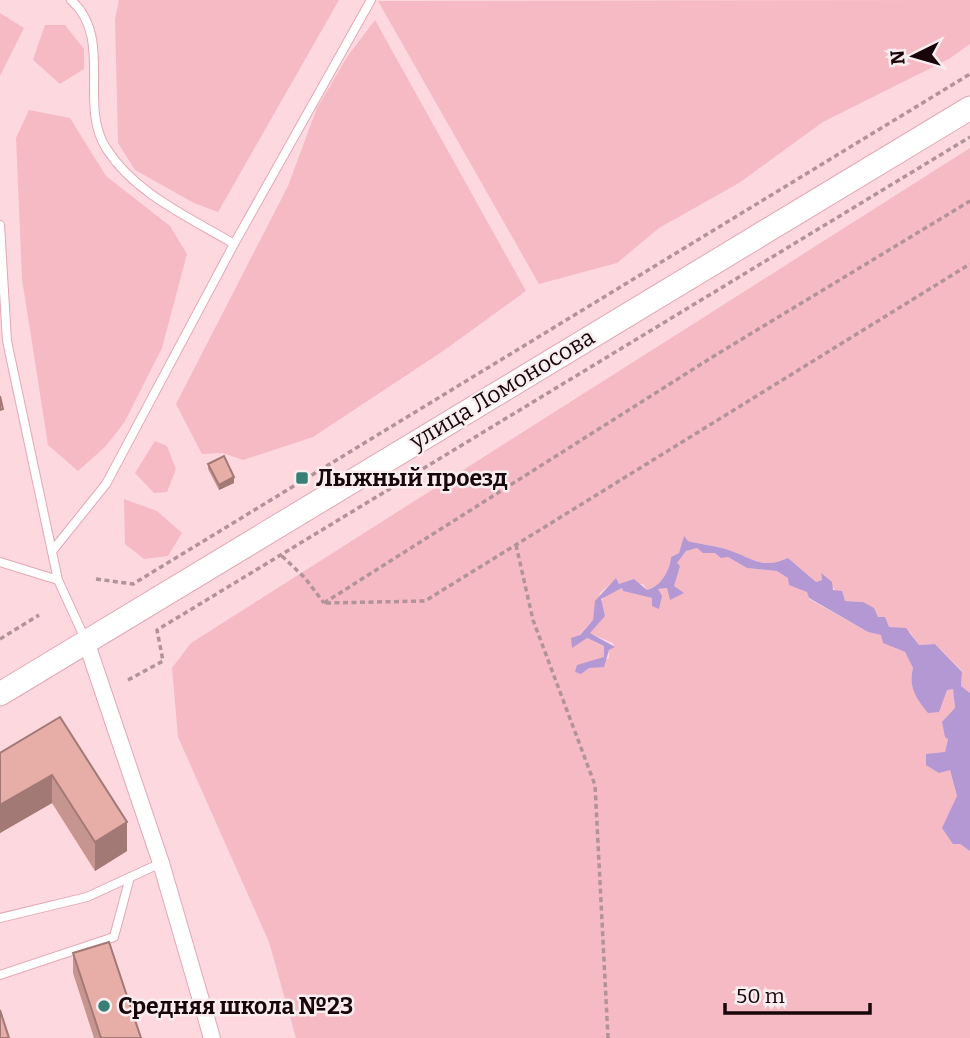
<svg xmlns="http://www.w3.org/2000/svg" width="970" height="1038" font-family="Bitter,serif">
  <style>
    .green { fill: #f6bac5 }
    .water { fill: #b498d4 }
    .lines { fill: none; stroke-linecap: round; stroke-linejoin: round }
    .lane-casing { stroke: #e2a8b4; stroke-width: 10 }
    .street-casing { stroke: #e2a8b4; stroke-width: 18 }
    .secondary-casing { stroke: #e2a8b4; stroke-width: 25 }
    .path { stroke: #b19399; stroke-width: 3.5; stroke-dasharray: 5 3.5; stroke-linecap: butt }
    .lane { stroke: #fff; stroke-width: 8 }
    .street { stroke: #fff; stroke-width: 16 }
    .secondary { stroke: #fff; stroke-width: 23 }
    .wall { fill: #c79590 }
    .shaded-wall { fill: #a27975 }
    .building { fill: #e7ada7; stroke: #a27975; stroke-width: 2 }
    .poi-dot { fill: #387f77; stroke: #f9edef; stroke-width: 2.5 }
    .labels { text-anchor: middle; stroke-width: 5; stroke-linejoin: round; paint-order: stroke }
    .street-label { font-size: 23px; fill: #18060a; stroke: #f9edef }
    .poi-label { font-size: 23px; font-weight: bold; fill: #18060a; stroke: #f9edef; text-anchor: start }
  </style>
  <rect width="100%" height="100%" fill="#fdd8df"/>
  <path class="green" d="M119 0H339L218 212 194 203 135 170 118 143 115 19Z
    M970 0V44L949 59 823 122 739 183 659 228 617 263 539 284 378 1Z
    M0 13 24 28 0 76Z
    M375 20 526 291 443 351 313 437 243 460 223 453 202 454 176 404 288 186 317 108 347 57Z
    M45 25H65L84 49V69L60 84 33 60Z
    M29 110 70 118 106 176 170 226 187 254 162 348 124 423 105 447 78 471 48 445 22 279 16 138Z
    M970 148V693L961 686 962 671 935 644 919 645 910 632 889 627 863 602 845 601 821 574 822 580 816 582 788 558C763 569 755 560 734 552 720 546 703 545 688 541L684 537 679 553 671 557C670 571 660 587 647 590L643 584H619L616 579 600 593 593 620 579 635 604 646V658L577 665 589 668 609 658V650L614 647 613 643 589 633C596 623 597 604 604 597 609 591 617 592 622 588L623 591 652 598 659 609 661 596 657 589 667 588 670 600 677 590 674 586 676 564 686 551 697 548 728 557 747 568 778 571 808 591 809 599 868 632 881 635 894 648 905 652 913 668C908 687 916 698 928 712L947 690 953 689 955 708 945 752 957 796 960 844 970 851V1038H296L269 942 178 737 172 668 191 643Z
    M155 441 167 446 176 469 167 492 154 493 135 473Z
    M124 499 157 511 182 533 168 556 144 559 125 544Z"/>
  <path class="water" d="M684 536 688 541C703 545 720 546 734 552 755 560 763 569 788 558L816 582 822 580 821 573 832 582 833 590 842 591 845 601 863 602 874 608 878 617H885L889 627 906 628 919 645 935 644 962 672 961 686 970 693V851L960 844H953L942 828 957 796 950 770 939 773 926 765V754L945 752 948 739 945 737 942 722 955 708 953 689 947 690 939 712 928 713C916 698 908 687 913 668L905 652 883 643 881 635 868 632 809 598 807 592 789 585 788 578 777 571 747 568 728 557 721 558 715 553H703L697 548 686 551 677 563 680 566 674 586 684 593 670 600 667 588 658 589 662 596 659 609 652 606V598L623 591 622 588 601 599 605 616 590 633 615 647 609 650 604 667 589 668 581 674 575 672 577 665 604 657V646L587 638 572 648 571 638 580 635 593 620 595 601 616 578 619 584 634 579 647 590C660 587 670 571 671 557L679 553Z"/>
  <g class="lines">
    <g class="lane-casing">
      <path id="lane" d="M71 0C114 38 78 104 106 148 135 194 189 217 234 244
        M0 225 7 341 58 580 86 641
        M53 550 106 484 234 244 371 0
        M0 562 58 580
        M0 918 87 897 161 863
        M0 975 114 937 130 877"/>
    </g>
    <g class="street-casing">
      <path id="street" d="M86 641 161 863 212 1038"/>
    </g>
    <g class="secondary-casing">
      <path id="secondary" d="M0 694 970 108"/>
    </g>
    <path class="path" d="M516 545 533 620 595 785 608 1038
      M282 556 305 578 324 603
      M96 579 133 584 970 74
      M324 603 714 356 970 201
      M326 603 425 601 970 264
      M0 639 39 615
      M128 680 163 661 157 630 970 137"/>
    <use href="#lane" class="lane"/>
    <use href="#street" class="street"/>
    <use href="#secondary" class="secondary"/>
  </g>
  <path class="wall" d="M208 464 234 483 219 490 208 469Z
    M60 717 127 851 95 871 52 803 0 833V753Z
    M73 953 141 1038H94L73 973Z"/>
  <path class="shaded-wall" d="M234 477V483L219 490V485Z
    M52 775V803L0 833V805Z
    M127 822V851L95 871V842Z"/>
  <path class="building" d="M0 396 3 409 0 410Z
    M224 456 234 477 219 485 208 464Z
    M60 717 127 822 95 842 52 775 0 805V753Z
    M109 942 141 1038H101L73 953Z
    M0 1010 9 1038H0Z"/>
  <g class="poi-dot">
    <rect x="295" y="471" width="14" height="14" rx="3.5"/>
    <circle cx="104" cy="1006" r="7"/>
  </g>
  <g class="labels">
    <g class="street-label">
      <text transform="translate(502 389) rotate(-31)" y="8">улица Ломоносова</text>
    </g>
    <g class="poi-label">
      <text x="316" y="486">Лыжный проезд</text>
      <text x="118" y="1014">Средняя школа №23</text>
    </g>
  </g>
  <g transform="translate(914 56) rotate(265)" stroke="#f9edef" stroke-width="5" paint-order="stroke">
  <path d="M0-5L12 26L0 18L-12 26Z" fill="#18060a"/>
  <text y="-10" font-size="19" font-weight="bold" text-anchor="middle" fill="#18060a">N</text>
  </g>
  <path d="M725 1003v10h145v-10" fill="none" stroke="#18060a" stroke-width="3.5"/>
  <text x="736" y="1003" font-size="21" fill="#18060a" stroke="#f9edef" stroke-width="5" paint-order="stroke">50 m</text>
</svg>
